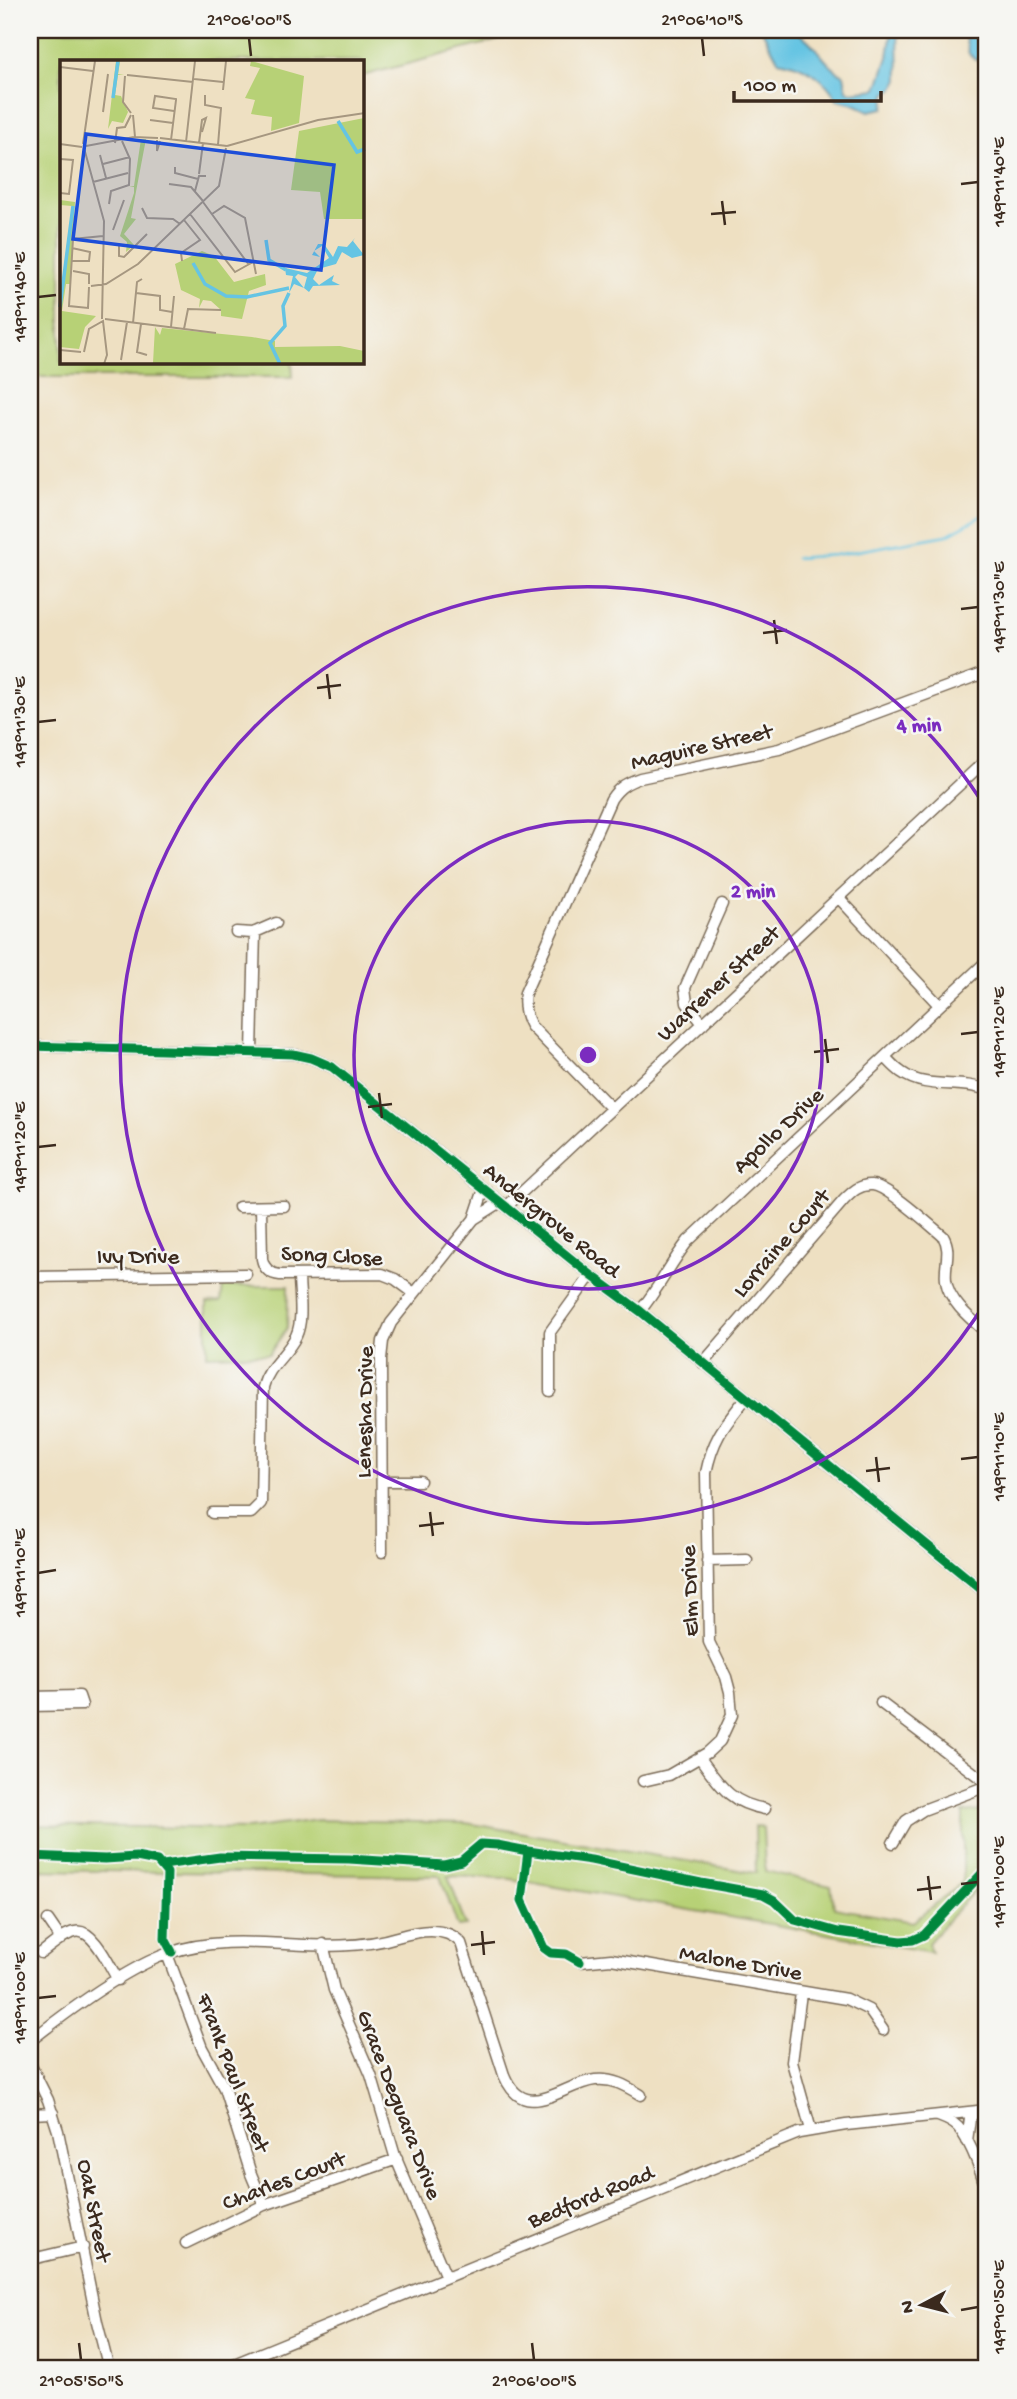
<svg xmlns="http://www.w3.org/2000/svg" width="1017" height="2399" font-family="'Gochi Hand',sans-serif">
  <style>
    .green { fill: #b7d176; stroke: #797e4a; stroke-width: 2 }
    .water { fill: #65c4e3; stroke: #507780; stroke-width: 2 }
    .lines { fill: none; stroke-linecap: round; stroke-linejoin: round }
    .stream { stroke: #65c4e3; stroke-width: 2.5 }
    .minor-casing { stroke: #7a6a57; stroke-width: 13 }
    .minor { stroke: #fff; stroke-width: 10 }
    .cycleway-casing { stroke: #f6f6f2; stroke-width: 13 }
    .cycleway { stroke: #00873e; stroke-width: 9 }
    .ticks { fill: none; stroke: #3b2a1e; stroke-width: 2.5 }
    .ring { fill: none; stroke: #7b2cbf; stroke-width: 3.5 }
    .labels { text-anchor: middle; stroke-width: 5; stroke-linejoin: round; paint-order: stroke }
    .street-label { font-size: 23px; fill: #3b2a1e; stroke: #f6f6f2 }
    .inset-river { fill: none; stroke: #65c4e3; stroke-width: 3.5 }
    .inset-road { fill: none; stroke: #a69780; stroke-width: 2 }
    .view { fill: #1d4ed8; fill-opacity: 0.15; stroke: #1d4ed8; stroke-width: 3.5 }
    .inset-edge { fill: none; stroke: #3b2a1e; stroke-width: 3.5 }
    .centre { fill: #7b2cbf; stroke: #f6f6f2; stroke-width: 3.5 }
    .ring-label { font-size: 21px; text-anchor: middle; font-weight: bold; fill: #7b2cbf; stroke: #f6f6f2; stroke-width: 5; stroke-linejoin: round; paint-order: stroke }
    .neatline { fill: none; stroke: #3b2a1e; stroke-width: 2.5 }
    .ticks-label { font-size: 18px; text-anchor: middle; fill: #3b2a1e }
  </style>
  <rect width="100%" height="100%" fill="#f6f6f2"/>
  <filter id="ink" filterUnits="userSpaceOnUse"><feTurbulence type="fractalNoise" baseFrequency=".0143" numOctaves="2"/><feDisplacementMap in="SourceGraphic" scale="14" xChannelSelector="R" yChannelSelector="G"/><feConvolveMatrix kernelMatrix="1 2 1 2 8 2 1 2 1" color-interpolation-filters="sRGB"/></filter>
  <filter id="wash" filterUnits="userSpaceOnUse"><feTurbulence type="fractalNoise" baseFrequency=".00686" numOctaves="4" result="noise"/><feDisplacementMap in="SourceGraphic" scale="28" xChannelSelector="R" yChannelSelector="G"/><feGaussianBlur stdDeviation="1.57" result="paint"/><feColorMatrix in="noise" values="0 0 0 0 0 0 0 0 0 0 0 0 0 0 0 0 0 1.4 0 .05"/><feComposite in="paint" operator="in"/></filter>
  <g filter="url(#wash)">
    <rect width="100%" height="100%" fill="#eee0c2"/>
    <path class="green" d="M30 30H529V32L362 76V61H61V362H292L293 377H30Z
      M223 1286H288L287 1328 269 1354 207 1355V1303L221 1302Z
      M987 1810V1886L977 1887 928 1943 931 1952 505 1878 448 1876 466 1926 458 1927 440 1876 30 1870V1825L248 1829 318 1820 466 1823 756 1873 755 1826 763 1828 765 1871 831 1886 834 1908 913 1922 963 1882V1812Z"/>
    <path class="water" d="M762 30C771 30 782 28 790 30 813 35 823 66 844 75L847 90 851 92 877 89 888 57 892 30H898L899 80 895 87 886 94 884 108 869 111 854 104 837 100C826 78 803 64 778 60Z
      M965 30H987V58L977 60 969 54 964 33Z"/>
    <g class="lines">
      <path class="stream" d="M795 558 835 555 947 535 987 513"/>
    </g>
  </g>
  <g filter="url(#ink)">
    <g class="lines">
      <g class="minor-casing">
        <path id="minor" d="M839 898 939 1005
          M236 932 253 933 276 923
          M703 1024 687 1003 685 988 722 904
          M30 1046 293 1054 311 1058 332 1067 591 1275 640 1311 987 1594
          M252 1052 255 932
          M885 1057C890 1062 895 1068 901 1072 927 1091 959 1079 987 1090
          M611 1108 531 1026C525 1015 523 1005 525 993L611 799C619 787 626 783 640 778L779 749 987 672
          M239 1207 284 1206
          M261 1207 262 1259C264 1269 270 1274 280 1275L382 1274 395 1279 414 1293
          M506 1207 987 759
          M474 1219 501 1202
          M30 1277 246 1274
          M640 1311C659 1288 670 1264 688 1241L987 961
          M703 1363 844 1200C852 1192 860 1184 872 1185 886 1185 931 1226 943 1236 952 1251 944 1264 946 1280 948 1301 972 1320 987 1333
          M550 1391V1332L591 1275
          M382 1481H420
          M212 1513H251L261 1503 263 1387C268 1366 287 1355 296 1336 304 1319 299 1293 299 1275
          M382 1552 381 1359 383 1341 391 1323 474 1219 484 1189
          M707 1561 747 1560
          M30 1697 79 1696 82 1705 30 1706
          M881 1703 987 1783
          M700 1758C720 1785 729 1803 765 1809
          M643 1781 669 1775 707 1753 720 1741 732 1715 730 1692 726 1677 709 1642 706 1473C713 1438 724 1426 746 1398
          M893 1843 906 1821 923 1810 987 1786
          M48 1920 61 1939
          M323 1944 334 1990 371 2075 395 2156 446 2277
          M41 1953C50 1947 63 1934 75 1932 93 1927 110 1967 118 1980
          M167 1954 202 2048 224 2088 251 2174 264 2205
          M580 1962 611 1959 846 1999 869 2010 883 2030
          M801 1993 792 2062 811 2130
          M30 2041C68 2011 124 1969 169 1953 243 1927 323 1960 397 1937 418 1931 445 1925 461 1943L504 2075C525 2126 564 2083 595 2080 613 2078 626 2086 641 2095
          M30 2064 48 2100 58 2131 97 2322 109 2369
          M30 2114 53 2113
          M938 2116C946 2119 952 2121 958 2127 971 2142 986 2180 987 2200
          M967 2141 970 2118 977 2111
          M186 2243 264 2205 397 2159
          M32 2259 83 2247
          M222 2369 799 2133 846 2125 987 2110"/>
      </g>
      <use href="#minor" class="minor"/>
      <g class="cycleway-casing">
        <path id="cycleway" d="M30 1046 293 1054 311 1058 332 1067 591 1275 640 1311 987 1594
          M528 1851 591 1860 701 1883 763 1894 774 1900 795 1920 838 1932 901 1941 913 1940 924 1935 987 1868
          M30 1856 105 1859 136 1857 157 1861 167 1873 165 1939 172 1952
          M163 1865 220 1857 349 1859 444 1865 461 1861 481 1844 497 1845 528 1851 522 1900 544 1948 551 1953 566 1954 580 1962"/>
      </g>
      <use href="#cycleway" class="cycleway"/>
    </g>
  </g>
  <path class="ticks" d="M249 38 251 56M702 38 704 56M961 184 978 182M722 201 725 225M711 214 736 212M38 297 56 295M961 609 978 607M774 620 777 644M763 633 787 630M327 674 330 699M317 688 341 685M38 722 56 720M961 1034 978 1032M825 1039 828 1063M814 1052 839 1049M379 1093 382 1118M368 1107 392 1104M38 1147 56 1145M876 1457 879 1482M961 1459 978 1457M866 1471 890 1468M430 1512 433 1536M419 1526 444 1523M38 1573 56 1570M928 1876 931 1900M961 1884 978 1882M917 1890 941 1887M482 1931 484 1955M471 1945 495 1942M38 1998 56 1996M961 2310 978 2307M79 2343 81 2360M532 2343 534 2360"/>
  <g class="ring">
    <circle cx="588" cy="1055" r="234"/>
    <path d="M987 1300A468 468 0 1 1 987 810"/>
  </g>
  <g class="labels">
    <g class="street-label">
      <text transform="translate(701 745) rotate(-13)" y="8">Maguire Street</text>
      <text transform="translate(717 982) rotate(-43)" y="8">Warrener Street</text>
      <text transform="translate(777 1129) rotate(-43)" y="8">Apollo Drive</text>
      <text transform="translate(553 1219) rotate(39)" y="8">Andergrove Road</text>
      <text transform="translate(780 1242) rotate(-49)" y="8">Lorraine Court</text>
      <text transform="translate(332 1254) rotate(3)" y="8">Song Close</text>
      <text x="138" y="1263">Ivy Drive</text>
      <text transform="translate(363 1412) rotate(-89)" y="8">Lenesha Drive</text>
      <text transform="translate(688 1591) rotate(-92)" y="8">Elm Drive</text>
      <text transform="translate(741 1961) rotate(10)" y="8">Malone Drive</text>
      <text transform="translate(235 2072) rotate(69)" y="8">Frank Paul Street</text>
      <text transform="translate(401 2104) rotate(69)" y="8">Grace Deguara Drive</text>
      <text transform="translate(283 2179) rotate(-21)" y="8">Charles Court</text>
      <text transform="translate(590 2195) rotate(-22)" y="8">Bedford Road</text>
      <text transform="translate(96 2210) rotate(79)" y="8">Oak Street</text>
    </g>
  </g>
  <g transform="translate(60 60)">
    <rect width="304" height="304" fill="#eee0c2"/>
    <path d="M56 1 60 2 58 14 64 15H58L55 35 61 36 68 52 63 63 52 61 48 69ZM191 1 244 16 239 63 211 71 212 57 191 54 195 40 185 38 200 8 190 6ZM304 58V159H264L260 132 231 130 239 71ZM81 79H86L71 158 76 159 64 174 74 185 66 192 67 182 60 176 74 133V127H69L74 126ZM0 140 15 142 10 224H6L2 251 36 256 25 267 19 289 0 287V237L12 146 0 145ZM142 191 154 196 174 222 205 214 206 225 189 231 182 259 161 256V250L151 241 143 240 139 248 140 239 121 230 115 204ZM95 267 100 275 102 268 192 277 215 281V287L280 286 304 291V304L93 303Z" fill="#b7d176"/>
    <path d="M295 178 293 181 304 195 292 198 282 192 276 204 258 209 253 219 259 225 274 215 272 221 280 225 253 226 249 232 244 228 247 217 238 214 235 217 244 228 234 224 229 233 233 216 226 215 225 208 247 213 269 198 262 186 254 191 260 197 252 195 258 184H264L273 197 278 186 287 187Z" fill="#65c4e3"/>
    <path class="inset-river" d="M53 38 58 1M278 61 297 92 305 89M206 180 209 200 226 210M133 203 145 224 166 236 187 237 229 228M0 247 13 146M220 304 210 283 225 266 223 246 229 233"/>
    <path class="inset-road" d="M0 7 33 11M67 15 133 22M65 16 63 42 71 53M134 19 163 22M163 30 166 1M145 35V45L161 48 158 85M43 52 48 14M73 55 75 77M90 60 113 63M100 78 167 86M97 80V91L100 81M111 80 116 40V39L95 36 93 48 114 51M126 82 135 1M55 83 57 68 65 67 71 55M139 83 142 60 146 58 142 72M0 84 22 87M23 84 35 1M26 86 74 77 98 78M167 86 258 60 305 53M24 88 44 161 42 259M40 95 46 118M43 104 70 97M115 107V113L138 119M139 114 143 83M33 122 68 113M109 124 131 127 143 141M135 131 139 116H146M0 133 9 134 13 100 0 99M143 142 189 205M49 144 51 131 69 125 70 99 62 81M82 148 87 158 113 159 120 164M130 154 175 212 193 202M152 154 164 146 185 158 196 214M53 170 64 140M59 184V196L64 197 87 174M12 188 30 192 29 201H12M122 201 121 193 140 180 124 160M13 211 29 214V224M31 226 46 224 78 204 159 126 166 88M29 227 28 248 9 246 13 179 43 176M76 233 100 236V250L112 252M45 259 156 273M73 263 77 222 82 219M81 264 77 292 87 295M111 267 114 236M124 269 128 249 161 250M0 290 21 292M24 292 29 269 43 261 47 295 44 304M61 300 67 262"/>
    <path class="view" d="M26 74 274 105 261 210 13 179Z"/>
    <rect width="304" height="304" class="inset-edge"/>
  </g>
  <circle cx="588" cy="1055" r="10" class="centre"/>
  <g class="ring-label">
    <text x="919" y="731">4 min</text>
    <text x="753" y="897">2 min</text>
  </g>
  <rect width="1017" height="2399" fill="none" stroke="#f6f6f2" stroke-width="77"/>
  <g transform="translate(922 2305) rotate(263)" stroke="#f6f6f2" stroke-width="5" paint-order="stroke">
  <path d="M0-5L12 26L0 18L-12 26Z" fill="#3b2a1e"/>
  <text y="-10" font-size="19" font-weight="bold" text-anchor="middle" fill="#3b2a1e">N</text>
  </g>
  <path d="M734 91v10h147v-10" fill="none" stroke="#3b2a1e" stroke-width="3.5"/>
  <text x="744" y="91" font-size="21" fill="#3b2a1e" stroke="#f6f6f2" stroke-width="5" paint-order="stroke">100 m</text>
  <rect x="38" y="38" width="940" height="2322" class="neatline"/>
  <g class="ticks-label">
    <text x="249" y="25">21°06'00"S</text>
    <text x="702" y="25">21°06'10"S</text>
    <text transform="translate(998 182) rotate(-90)" y="6">149°11'40"E</text>
    <text transform="translate(19 297) rotate(-90)" y="6">149°11'40"E</text>
    <text transform="translate(998 607) rotate(-90)" y="6">149°11'30"E</text>
    <text transform="translate(19 722) rotate(-90)" y="6">149°11'30"E</text>
    <text transform="translate(998 1032) rotate(-90)" y="6">149°11'20"E</text>
    <text transform="translate(19 1147) rotate(-90)" y="6">149°11'20"E</text>
    <text transform="translate(998 1457) rotate(-90)" y="6">149°11'10"E</text>
    <text transform="translate(19 1573) rotate(-90)" y="6">149°11'10"E</text>
    <text transform="translate(998 1882) rotate(-90)" y="6">149°11'00"E</text>
    <text transform="translate(19 1998) rotate(-90)" y="6">149°11'00"E</text>
    <text transform="translate(998 2307) rotate(-90)" y="6">149°10'50"E</text>
    <text x="81" y="2386">21°05'50"S</text>
    <text x="534" y="2386">21°06'00"S</text>
  </g>
</svg>
